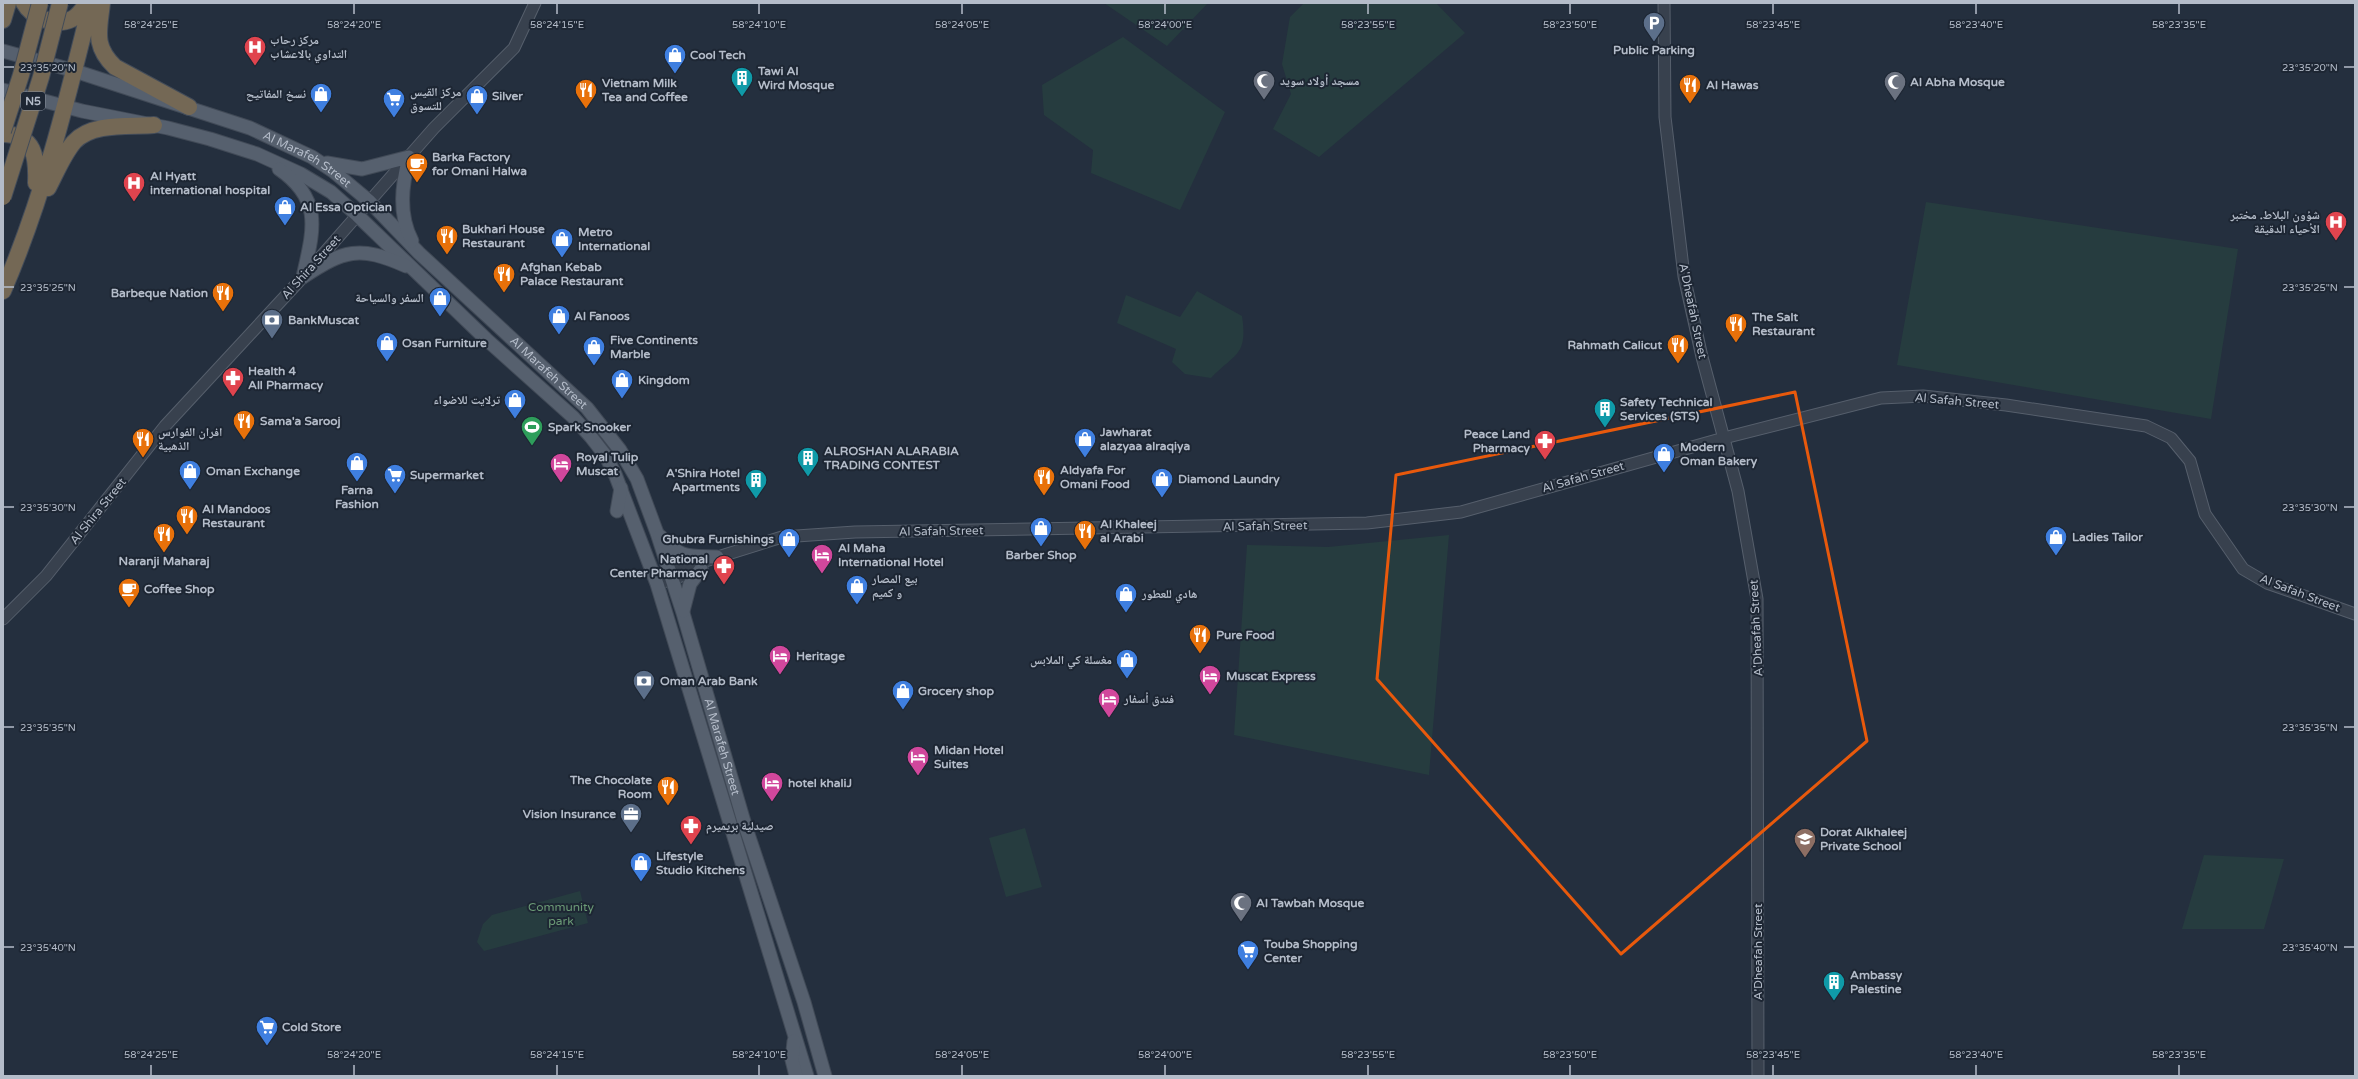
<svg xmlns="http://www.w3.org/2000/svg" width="2358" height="1079" font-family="'Varela Round','Noto Naskh Arabic',sans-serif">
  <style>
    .green { fill: #263c3f }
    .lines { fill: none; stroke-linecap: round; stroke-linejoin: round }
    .minor-casing { stroke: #565f6c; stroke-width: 13 }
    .major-casing { stroke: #414a57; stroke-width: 15 }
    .highway-casing { stroke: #434c59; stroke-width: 18 }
    .minor { stroke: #38414e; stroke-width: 11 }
    .major { stroke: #56606e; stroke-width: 13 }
    .highway { stroke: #746855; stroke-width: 16 }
    .highway-bridge-casing { stroke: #434c59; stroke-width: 18; stroke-linecap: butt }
    .highway-bridge { stroke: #746855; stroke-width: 16 }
    .marked { fill: none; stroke: #e8590c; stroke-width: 3; stroke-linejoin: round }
    .ticks { fill: none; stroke: #b4bcc9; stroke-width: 1.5 }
    .labels { text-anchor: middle; stroke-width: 4; stroke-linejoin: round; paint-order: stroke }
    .shield { fill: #1d2633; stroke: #878f9c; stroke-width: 1 }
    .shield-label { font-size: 11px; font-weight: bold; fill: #b4bcc9 }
    .poi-label { font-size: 12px; font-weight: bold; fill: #b4bcc9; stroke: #1d2633; text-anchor: start }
    .street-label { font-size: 12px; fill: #b4bcc9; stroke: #1d2633 }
    .park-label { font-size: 12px; fill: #6b9a76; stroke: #1d2633 }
    .ticks-label { font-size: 10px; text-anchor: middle; fill: #b4bcc9; stroke: #1d2633; stroke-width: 4; stroke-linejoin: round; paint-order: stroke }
  </style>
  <rect width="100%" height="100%" fill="#242f3e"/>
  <path class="green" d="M1104 3H1207V4L1167 46Z
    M1304 3H1436L1465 33 1319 157 1273 129 1291 94 1282 64 1290 17Z
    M1123 37 1225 112 1180 210 1091 173 1093 150 1044 115 1042 85Z
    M1926 202 2238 249 2211 419 1897 365Z
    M1197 291 1242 316C1248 356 1235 353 1211 378L1185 374 1172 362 1176 349 1117 323 1126 295 1180 317Z
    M1449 535 1429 775 1234 735 1247 545 1328 547Z
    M1025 828 1042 887 1006 897 989 838Z
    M2204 855 2284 859 2264 929H2182Z
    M580 891 588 923 484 951 477 942 483 924 492 915Z"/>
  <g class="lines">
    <g class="minor-casing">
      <path id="minor" d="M1664 3 1665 117 1684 276 1702 357 1738 491 1757 599 1758 1076
        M654 577 782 537 855 532 1367 523 1461 512 1724 438 1881 398 1923 396 2006 405 2146 426 2171 438 2190 461 2205 514 2243 569 2267 583 2355 614
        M657 584 702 569
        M3 619 46 576 165 426 303 277 434 128 514 48 535 3"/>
    </g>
    <g class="major-casing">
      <g id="major">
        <path id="s1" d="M3 51 75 71 250 128 312 157 333 171 369 201 419 253 587 408 620 450 637 479 657 533 683 613 745 825 804 1002 825 1076"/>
        <path d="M3 90 82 111 168 128 210 139 257 154 301 174 331 192 357 215 486 339 573 417 591 437 605 455 615 474 657 584 807 1076"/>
        <path d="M327 163 362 169 409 157C402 185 398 214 412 241"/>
        <path d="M279 169C324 200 313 231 303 277"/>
        <path d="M303 277C344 250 359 245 406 266"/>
        <path d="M617 511 621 488"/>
        <path d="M660 536C681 559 687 556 717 557"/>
        <path d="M683 611 690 584 701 569"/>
        <path d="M794 1041 792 1060 796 1076"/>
      </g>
    </g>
    <g class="highway-casing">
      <path id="highway" d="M24 3C32 18 56 27 72 19 78 16 83 9 87 3
        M102 3C99 31 93 46 115 67L189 107
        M3 20 8 3
        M3 134C35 135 37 157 36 183
        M48 188C56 173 63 155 74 142 92 122 130 127 154 125
        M3 291C43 199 67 100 91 3"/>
    </g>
    <use href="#minor" class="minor"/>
    <use href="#major" class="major"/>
    <use href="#highway" class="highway"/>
    <g class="highway-bridge-casing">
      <path id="highway-bridge" d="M3 131 21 75 40 3
        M3 197 41 77 60 3"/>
    </g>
    <use href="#highway-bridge" class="highway-bridge"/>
  </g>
  <path class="marked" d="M1795 392 1867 741 1621 954 1377 679 1396 475Z"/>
  <path class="ticks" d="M151 4V14M354 4V14M557 4V14M759 4V14M962 4V14M1165 4V14M1368 4V14M1570 4V14M1773 4V14M1976 4V14M2179 4V14M4 67H14M2344 67H2354M4 287H14M2344 287H2354M4 507H14M2344 507H2354M4 727H14M2344 727H2354M4 947H14M2344 947H2354M151 1065V1075M354 1065V1075M557 1065V1075M759 1065V1075M962 1065V1075M1165 1065V1075M1368 1065V1075M1570 1065V1075M1773 1065V1075M1976 1065V1075M2179 1065V1075"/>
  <defs>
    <g id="parking-pin" transform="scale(1.15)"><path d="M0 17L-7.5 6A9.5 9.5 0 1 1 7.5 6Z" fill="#5c6f8a" stroke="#1d2633"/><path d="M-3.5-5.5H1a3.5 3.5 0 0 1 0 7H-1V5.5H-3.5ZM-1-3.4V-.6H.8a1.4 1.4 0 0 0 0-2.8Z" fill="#fff"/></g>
    <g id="hospital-pin" transform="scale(1.15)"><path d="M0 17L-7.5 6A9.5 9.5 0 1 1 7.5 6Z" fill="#e0444e" stroke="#1d2633"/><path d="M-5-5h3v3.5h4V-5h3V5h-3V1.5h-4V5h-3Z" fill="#fff"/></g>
    <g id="shop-pin" transform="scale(1.15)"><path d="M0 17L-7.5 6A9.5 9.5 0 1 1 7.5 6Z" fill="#3f7fe0" stroke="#1d2633"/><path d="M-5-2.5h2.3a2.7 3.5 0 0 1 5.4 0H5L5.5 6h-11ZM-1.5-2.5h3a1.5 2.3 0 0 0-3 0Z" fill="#fff"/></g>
    <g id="building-pin" transform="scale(1.15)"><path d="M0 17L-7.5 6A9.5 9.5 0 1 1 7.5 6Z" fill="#0f9aa8" stroke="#1d2633"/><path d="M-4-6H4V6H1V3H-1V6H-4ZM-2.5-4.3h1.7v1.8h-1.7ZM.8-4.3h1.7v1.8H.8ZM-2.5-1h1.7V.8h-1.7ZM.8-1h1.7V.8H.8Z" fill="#fff"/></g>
    <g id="mosque-pin" transform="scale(1.15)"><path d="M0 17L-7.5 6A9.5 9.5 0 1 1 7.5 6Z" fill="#6b7280" stroke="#1d2633"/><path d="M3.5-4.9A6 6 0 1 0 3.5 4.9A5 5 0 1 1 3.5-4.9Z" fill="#fff"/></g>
    <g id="restaurant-pin" transform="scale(1.15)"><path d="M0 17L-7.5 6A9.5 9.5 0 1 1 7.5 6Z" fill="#e8710a" stroke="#1d2633"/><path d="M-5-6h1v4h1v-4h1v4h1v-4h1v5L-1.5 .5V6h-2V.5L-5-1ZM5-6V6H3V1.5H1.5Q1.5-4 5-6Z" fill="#fff"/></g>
    <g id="supermarket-pin" transform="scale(1.15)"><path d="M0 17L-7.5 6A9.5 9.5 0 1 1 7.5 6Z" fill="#3f7fe0" stroke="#1d2633"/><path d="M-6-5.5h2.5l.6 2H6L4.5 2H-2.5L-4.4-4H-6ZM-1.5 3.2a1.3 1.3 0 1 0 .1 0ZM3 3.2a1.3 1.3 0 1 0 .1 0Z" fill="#fff"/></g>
    <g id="cafe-pin" transform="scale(1.15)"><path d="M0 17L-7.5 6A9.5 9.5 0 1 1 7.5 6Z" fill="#e8710a" stroke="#1d2633"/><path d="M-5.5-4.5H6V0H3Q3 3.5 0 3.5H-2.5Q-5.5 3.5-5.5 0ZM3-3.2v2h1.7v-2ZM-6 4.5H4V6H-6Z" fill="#fff"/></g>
    <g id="bank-pin" transform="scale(1.15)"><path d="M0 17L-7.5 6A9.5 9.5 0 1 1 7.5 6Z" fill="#5c6f8a" stroke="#1d2633"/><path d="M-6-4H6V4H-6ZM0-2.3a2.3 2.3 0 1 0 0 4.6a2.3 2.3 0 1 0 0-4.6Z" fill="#fff"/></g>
    <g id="pharmacy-pin" transform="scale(1.15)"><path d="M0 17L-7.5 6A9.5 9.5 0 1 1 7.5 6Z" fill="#e0444e" stroke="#1d2633"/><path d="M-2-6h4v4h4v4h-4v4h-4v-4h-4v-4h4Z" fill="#fff"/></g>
    <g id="stadium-pin" transform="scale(1.15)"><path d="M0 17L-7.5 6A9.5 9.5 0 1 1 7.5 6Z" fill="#2e9e5b" stroke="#1d2633"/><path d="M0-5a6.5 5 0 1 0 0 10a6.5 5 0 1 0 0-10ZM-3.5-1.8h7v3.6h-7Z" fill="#fff"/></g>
    <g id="hotel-pin" transform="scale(1.15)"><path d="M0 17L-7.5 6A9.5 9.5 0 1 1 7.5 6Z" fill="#d1479c" stroke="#1d2633"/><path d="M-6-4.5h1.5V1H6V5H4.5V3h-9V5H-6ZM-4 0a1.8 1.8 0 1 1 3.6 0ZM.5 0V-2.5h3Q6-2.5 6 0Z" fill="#fff"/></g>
    <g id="office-pin" transform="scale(1.15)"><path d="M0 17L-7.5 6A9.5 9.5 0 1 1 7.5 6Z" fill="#5c6f8a" stroke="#1d2633"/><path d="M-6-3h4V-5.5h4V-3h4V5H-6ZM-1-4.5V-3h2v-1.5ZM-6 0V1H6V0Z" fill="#fff"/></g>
    <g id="school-pin" transform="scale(1.15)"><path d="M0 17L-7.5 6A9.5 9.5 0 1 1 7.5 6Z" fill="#8d6e63" stroke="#1d2633"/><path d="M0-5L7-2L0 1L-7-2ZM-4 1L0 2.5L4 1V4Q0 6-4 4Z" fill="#fff"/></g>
  </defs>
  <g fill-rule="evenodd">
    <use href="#parking-pin" x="1654" y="23"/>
    <use href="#hospital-pin" x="255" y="47"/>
    <use href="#shop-pin" x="675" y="55"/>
    <use href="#building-pin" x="742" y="78"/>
    <use href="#mosque-pin" x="1264" y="81"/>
    <use href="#mosque-pin" x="1895" y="82"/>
    <use href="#restaurant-pin" x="1690" y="85"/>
    <use href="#restaurant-pin" x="586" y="90"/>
    <use href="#shop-pin" x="321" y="94"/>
    <use href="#shop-pin" x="477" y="96"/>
    <use href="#supermarket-pin" x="394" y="99"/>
    <use href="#cafe-pin" x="417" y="164"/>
    <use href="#hospital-pin" x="134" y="183"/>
    <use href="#shop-pin" x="285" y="207"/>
    <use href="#hospital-pin" x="2336" y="222"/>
    <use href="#restaurant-pin" x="447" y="236"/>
    <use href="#shop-pin" x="562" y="239"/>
    <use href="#restaurant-pin" x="504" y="274"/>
    <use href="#restaurant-pin" x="223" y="293"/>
    <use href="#shop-pin" x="440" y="298"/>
    <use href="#shop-pin" x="559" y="316"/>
    <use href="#bank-pin" x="272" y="320"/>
    <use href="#restaurant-pin" x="1736" y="324"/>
    <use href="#shop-pin" x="387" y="343"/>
    <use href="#restaurant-pin" x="1678" y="345"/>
    <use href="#shop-pin" x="594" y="347"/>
    <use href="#pharmacy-pin" x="233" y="378"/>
    <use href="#shop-pin" x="622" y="380"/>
    <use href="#shop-pin" x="515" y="400"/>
    <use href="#building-pin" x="1605" y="409"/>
    <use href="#restaurant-pin" x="244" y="421"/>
    <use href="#stadium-pin" x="532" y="427"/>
    <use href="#restaurant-pin" x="143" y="439"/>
    <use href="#shop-pin" x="1085" y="439"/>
    <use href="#pharmacy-pin" x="1545" y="441"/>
    <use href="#shop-pin" x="1664" y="454"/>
    <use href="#building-pin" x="808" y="458"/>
    <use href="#shop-pin" x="357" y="463"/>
    <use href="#hotel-pin" x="561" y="464"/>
    <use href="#shop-pin" x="190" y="471"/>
    <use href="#supermarket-pin" x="395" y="475"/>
    <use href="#restaurant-pin" x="1044" y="477"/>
    <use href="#shop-pin" x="1162" y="479"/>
    <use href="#building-pin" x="756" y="480"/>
    <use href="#restaurant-pin" x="187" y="516"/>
    <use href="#shop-pin" x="1041" y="528"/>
    <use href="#restaurant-pin" x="1085" y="531"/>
    <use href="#restaurant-pin" x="164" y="534"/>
    <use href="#shop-pin" x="2056" y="537"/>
    <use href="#shop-pin" x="789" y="539"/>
    <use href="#hotel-pin" x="822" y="555"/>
    <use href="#pharmacy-pin" x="724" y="566"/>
    <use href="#shop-pin" x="857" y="586"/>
    <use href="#cafe-pin" x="129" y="589"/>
    <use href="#shop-pin" x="1126" y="594"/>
    <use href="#restaurant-pin" x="1200" y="635"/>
    <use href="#hotel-pin" x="780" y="656"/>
    <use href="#shop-pin" x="1127" y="660"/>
    <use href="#hotel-pin" x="1210" y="676"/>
    <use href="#bank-pin" x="644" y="681"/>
    <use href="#shop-pin" x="903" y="691"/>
    <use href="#hotel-pin" x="1109" y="699"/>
    <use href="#hotel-pin" x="918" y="757"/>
    <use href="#hotel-pin" x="772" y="783"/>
    <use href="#restaurant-pin" x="668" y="787"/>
    <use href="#office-pin" x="631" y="814"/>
    <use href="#pharmacy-pin" x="691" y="826"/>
    <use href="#school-pin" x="1805" y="839"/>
    <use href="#shop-pin" x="641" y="863"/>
    <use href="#mosque-pin" x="1241" y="903"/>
    <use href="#supermarket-pin" x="1248" y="951"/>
    <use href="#building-pin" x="1834" y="982"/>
    <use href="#supermarket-pin" x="267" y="1027"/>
  </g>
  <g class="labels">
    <rect class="shield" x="21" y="92" width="24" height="18" rx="3"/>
    <g class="shield-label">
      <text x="33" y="105">N5</text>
    </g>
    <g class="poi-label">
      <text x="270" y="44">مركز رحاب<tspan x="270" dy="14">التداوي بالاعشاب</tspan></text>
      <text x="1654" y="54" text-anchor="middle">Public Parking</text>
      <text x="690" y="59">Cool Tech</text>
      <text x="758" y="75">Tawi Al<tspan x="758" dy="14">Wird Mosque</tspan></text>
      <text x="1280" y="85">مسجد أولاد سويد</text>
      <text x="1910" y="86">Al Abha Mosque</text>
      <text x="602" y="87">Vietnam Milk<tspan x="602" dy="14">Tea and Coffee</tspan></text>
      <text x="1706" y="89">Al Hawas</text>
      <text x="410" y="96">مركز القيس<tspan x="410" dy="14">للتسوق</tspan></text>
      <text x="306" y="98" text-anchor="end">نسخ المفاتيح</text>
      <text x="492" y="100">Silver</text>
      <text x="432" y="161">Barka Factory<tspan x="432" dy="14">for Omani Halwa</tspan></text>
      <text x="150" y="180">Al Hyatt<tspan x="150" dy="14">international hospital</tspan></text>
      <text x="300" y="211">Al Essa Optician</text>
      <text x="2320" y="219" text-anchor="end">شؤون البلاط. مختبر<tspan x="2320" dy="14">الأحياء الدقيقة</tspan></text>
      <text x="462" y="233">Bukhari House<tspan x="462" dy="14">Restaurant</tspan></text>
      <text x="578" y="236">Metro<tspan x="578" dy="14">International</tspan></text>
      <text x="520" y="271">Afghan Kebab<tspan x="520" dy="14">Palace Restaurant</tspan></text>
      <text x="208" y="297" text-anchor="end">Barbeque Nation</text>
      <text x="424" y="302" text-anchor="end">السفر والسياحة</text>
      <text x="574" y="320">Al Fanoos</text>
      <text x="1752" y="321">The Salt<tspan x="1752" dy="14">Restaurant</tspan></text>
      <text x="288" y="324">BankMuscat</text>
      <text x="610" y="344">Five Continents<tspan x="610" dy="14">Marble</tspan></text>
      <text x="402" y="347">Osan Furniture</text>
      <text x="1662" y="349" text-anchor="end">Rahmath Calicut</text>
      <text x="248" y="375">Health 4<tspan x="248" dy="14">All Pharmacy</tspan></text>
      <text x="638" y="384">Kingdom</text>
      <text x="500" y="404" text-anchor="end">ترلايت للاضواء</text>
      <text x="1620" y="406">Safety Technical<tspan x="1620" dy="14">Services (STS)</tspan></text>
      <text x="260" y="425">Sama'a Sarooj</text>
      <text x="548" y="431">Spark Snooker</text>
      <text x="158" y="436">افران الفوارس<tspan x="158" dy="14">الذهبية</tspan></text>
      <text x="1100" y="436">Jawharat<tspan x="1100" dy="14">alazyaa alraqiya</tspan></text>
      <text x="1530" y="438" text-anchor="end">Peace Land<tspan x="1530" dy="14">Pharmacy</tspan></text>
      <text x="1680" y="451">Modern<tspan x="1680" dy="14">Oman Bakery</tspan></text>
      <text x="824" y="455">ALROSHAN ALARABIA<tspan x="824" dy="14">TRADING CONTEST</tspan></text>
      <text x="576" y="461">Royal Tulip<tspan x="576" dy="14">Muscat</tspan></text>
      <text x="1060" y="474">Aldyafa For<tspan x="1060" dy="14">Omani Food</tspan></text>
      <text x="206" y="475">Oman Exchange</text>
      <text x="740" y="477" text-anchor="end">A'Shira Hotel<tspan x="740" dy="14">Apartments</tspan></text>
      <text x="410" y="479">Supermarket</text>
      <text x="1178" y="483">Diamond Laundry</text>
      <text x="357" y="494" text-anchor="middle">Farna<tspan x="357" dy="14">Fashion</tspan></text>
      <text x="202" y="513">Al Mandoos<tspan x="202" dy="14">Restaurant</tspan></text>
      <text x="1100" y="528">Al Khaleej<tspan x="1100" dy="14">al Arabi</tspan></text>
      <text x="2072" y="541">Ladies Tailor</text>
      <text x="774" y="543" text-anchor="end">Ghubra Furnishings</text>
      <text x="838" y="552">Al Maha<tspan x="838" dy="14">International Hotel</tspan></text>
      <text x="1041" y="559" text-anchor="middle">Barber Shop</text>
      <text x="708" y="563" text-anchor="end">National<tspan x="708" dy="14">Center Pharmacy</tspan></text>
      <text x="164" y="565" text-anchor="middle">Naranji Maharaj</text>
      <text x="872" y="583">بيع المصار<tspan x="872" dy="14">و كميم</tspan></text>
      <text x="144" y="593">Coffee Shop</text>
      <text x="1142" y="598">هادي للعطور</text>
      <text x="1216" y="639">Pure Food</text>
      <text x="796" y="660">Heritage</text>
      <text x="1112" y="664" text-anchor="end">مغسلة كي الملابس</text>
      <text x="1226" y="680">Muscat Express</text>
      <text x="660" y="685">Oman Arab Bank</text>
      <text x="918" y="695">Grocery shop</text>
      <text x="1124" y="703">فندق أسفار</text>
      <text x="934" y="754">Midan Hotel<tspan x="934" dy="14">Suites</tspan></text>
      <text x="652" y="784" text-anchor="end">The Chocolate<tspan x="652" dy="14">Room</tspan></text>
      <text x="788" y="787">hotel khaliJ</text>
      <text x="616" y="818" text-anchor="end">Vision Insurance</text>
      <text x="706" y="830">صيدلية بريميرم</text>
      <text x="1820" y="836">Dorat Alkhaleej<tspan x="1820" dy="14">Private School</tspan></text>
      <text x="656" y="860">Lifestyle<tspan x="656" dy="14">Studio Kitchens</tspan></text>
      <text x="1256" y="907">Al Tawbah Mosque</text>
      <text x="1264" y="948">Touba Shopping<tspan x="1264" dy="14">Center</tspan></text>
      <text x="1850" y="979">Ambassy<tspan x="1850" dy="14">Palestine</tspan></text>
      <text x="282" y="1031">Cold Store</text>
    </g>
    <g class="street-label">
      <text dy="4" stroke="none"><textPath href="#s1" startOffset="324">Al Marafeh Street</textPath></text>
      <text transform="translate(311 267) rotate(-48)" y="4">Al Shira Street</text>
      <text transform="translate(1693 311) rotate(78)" y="4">A'Dheafah Street</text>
      <text dy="4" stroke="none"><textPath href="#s1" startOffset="648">Al Marafeh Street</textPath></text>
      <text transform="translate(1957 401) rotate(5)" y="4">Al Safah Street</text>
      <text transform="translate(1583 477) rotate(-16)" y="4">Al Safah Street</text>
      <text transform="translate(98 511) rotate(-51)" y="4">Al Shira Street</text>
      <text transform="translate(1265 526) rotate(-1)" y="4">Al Safah Street</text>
      <text transform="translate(941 531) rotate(-1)" y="4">Al Safah Street</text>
      <text transform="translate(2300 593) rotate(21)" y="4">Al Safah Street</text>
      <text transform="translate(1756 628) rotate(-93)" y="4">A'Dheafah Street</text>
      <text dy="4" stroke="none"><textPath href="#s1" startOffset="1068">Al Marafeh Street</textPath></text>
      <text transform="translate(1758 952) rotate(-90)" y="4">A'Dheafah Street</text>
    </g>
    <g class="park-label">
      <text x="561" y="911">Community<tspan x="561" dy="14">park</tspan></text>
    </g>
  </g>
  <g class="ticks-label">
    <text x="151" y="28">58°24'25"E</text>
    <text x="354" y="28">58°24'20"E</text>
    <text x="557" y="28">58°24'15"E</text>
    <text x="759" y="28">58°24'10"E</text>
    <text x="962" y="28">58°24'05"E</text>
    <text x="1165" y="28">58°24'00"E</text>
    <text x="1368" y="28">58°23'55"E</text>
    <text x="1570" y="28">58°23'50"E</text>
    <text x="1773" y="28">58°23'45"E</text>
    <text x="1976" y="28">58°23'40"E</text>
    <text x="2179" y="28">58°23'35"E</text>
    <text x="2310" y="71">23°35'20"N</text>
    <text x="48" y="71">23°35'20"N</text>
    <text x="2310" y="291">23°35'25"N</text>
    <text x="48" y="291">23°35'25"N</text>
    <text x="2310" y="511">23°35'30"N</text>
    <text x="48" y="511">23°35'30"N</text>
    <text x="2310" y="731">23°35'35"N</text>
    <text x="48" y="731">23°35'35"N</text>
    <text x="2310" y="951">23°35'40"N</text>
    <text x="48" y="951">23°35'40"N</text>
    <text x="151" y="1058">58°24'25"E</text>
    <text x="354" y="1058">58°24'20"E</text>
    <text x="557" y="1058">58°24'15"E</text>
    <text x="759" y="1058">58°24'10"E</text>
    <text x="962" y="1058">58°24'05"E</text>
    <text x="1165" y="1058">58°24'00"E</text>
    <text x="1368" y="1058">58°23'55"E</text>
    <text x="1570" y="1058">58°23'50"E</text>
    <text x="1773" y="1058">58°23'45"E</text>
    <text x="1976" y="1058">58°23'40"E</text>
    <text x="2179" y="1058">58°23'35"E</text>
  </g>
  <rect width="2358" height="1079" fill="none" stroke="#b4bcc9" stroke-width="8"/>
</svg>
